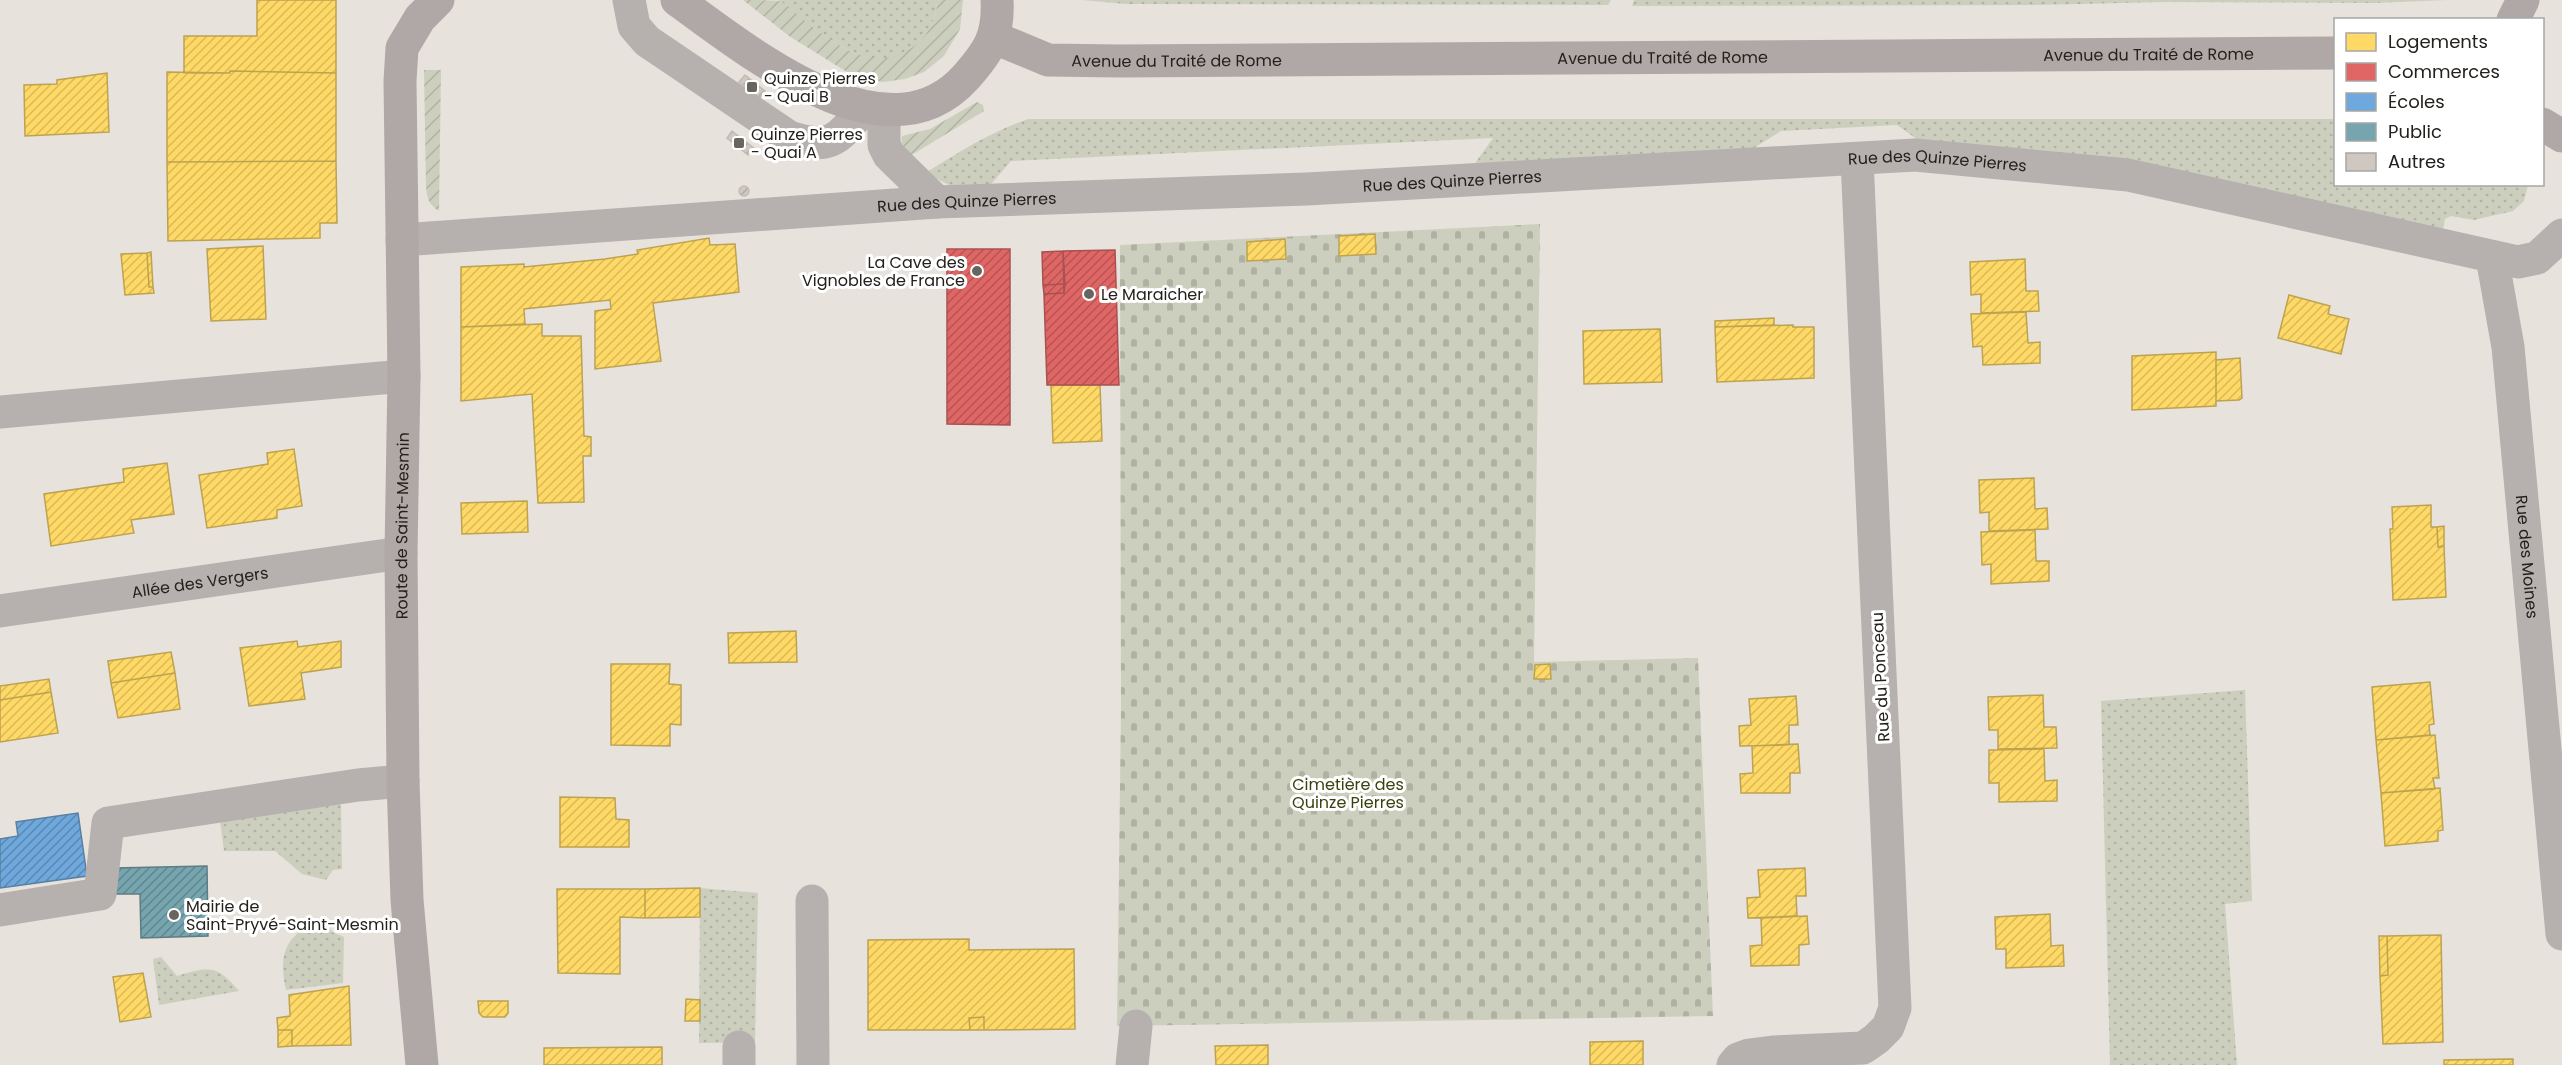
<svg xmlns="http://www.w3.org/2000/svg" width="2562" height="1065" font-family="Poppins,sans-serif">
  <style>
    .grass { fill: url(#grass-dots) }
    .cemetery { fill: url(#cemetery-stones) }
    .garden { fill: url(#garden-furrows) }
    .homes { fill: url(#homes-hatch); stroke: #bda250; stroke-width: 1.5 }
    .shops { fill: url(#shops-hatch); stroke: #a85150; stroke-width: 1.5 }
    .schools { fill: url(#schools-hatch); stroke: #5880a3; stroke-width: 1.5 }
    .public { fill: url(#public-hatch); stroke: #5d7d83; stroke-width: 1.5 }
    .building { fill: url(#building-hatch); stroke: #c0bcb7; stroke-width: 1.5 }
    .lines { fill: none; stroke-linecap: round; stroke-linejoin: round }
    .minor { stroke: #b6b0ae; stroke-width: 33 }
    .major { stroke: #b0a8a6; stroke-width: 33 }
    .poi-dot { fill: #686560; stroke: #fff; stroke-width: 2 }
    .labels { text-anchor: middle; stroke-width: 6; stroke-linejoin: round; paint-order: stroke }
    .street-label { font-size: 16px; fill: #24211d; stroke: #fff }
    .poi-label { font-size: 16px; fill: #24211d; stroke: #fff; text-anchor: start }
    .park-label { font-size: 16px; fill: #36430e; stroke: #fff }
  </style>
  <defs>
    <pattern id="grass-dots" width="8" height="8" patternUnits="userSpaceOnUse" patternTransform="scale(1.5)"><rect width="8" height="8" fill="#cdcfbe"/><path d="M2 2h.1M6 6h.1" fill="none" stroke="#b0b1a3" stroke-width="1.8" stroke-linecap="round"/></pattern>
    <pattern id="cemetery-stones" width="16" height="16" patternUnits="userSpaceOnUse" patternTransform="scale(1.5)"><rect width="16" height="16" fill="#cdcfbe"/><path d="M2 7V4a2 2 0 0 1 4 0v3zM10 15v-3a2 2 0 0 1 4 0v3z" fill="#b0b1a3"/></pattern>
    <pattern id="garden-furrows" width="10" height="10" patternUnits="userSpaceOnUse" patternTransform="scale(1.5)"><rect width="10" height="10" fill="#cdcfbe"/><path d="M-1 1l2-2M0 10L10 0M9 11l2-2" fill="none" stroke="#b0b1a3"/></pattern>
    <pattern id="homes-hatch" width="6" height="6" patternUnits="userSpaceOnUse" patternTransform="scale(1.5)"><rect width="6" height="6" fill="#ffd966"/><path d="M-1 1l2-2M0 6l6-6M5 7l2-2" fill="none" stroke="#daba58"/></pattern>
    <pattern id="shops-hatch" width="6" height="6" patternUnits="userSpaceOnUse" patternTransform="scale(1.5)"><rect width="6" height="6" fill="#e06666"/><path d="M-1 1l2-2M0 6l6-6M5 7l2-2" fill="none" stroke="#b55453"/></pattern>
    <pattern id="schools-hatch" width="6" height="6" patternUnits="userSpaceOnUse" patternTransform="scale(1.5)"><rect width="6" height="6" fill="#6fa8dc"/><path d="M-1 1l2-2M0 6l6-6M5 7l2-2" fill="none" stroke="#5b88b2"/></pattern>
    <pattern id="public-hatch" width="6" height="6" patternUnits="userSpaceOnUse" patternTransform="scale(1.5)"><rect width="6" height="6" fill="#76a5af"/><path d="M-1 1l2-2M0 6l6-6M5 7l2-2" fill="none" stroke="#61868e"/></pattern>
    <pattern id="building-hatch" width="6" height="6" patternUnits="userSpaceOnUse" patternTransform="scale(1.5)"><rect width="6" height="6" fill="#cfc8c0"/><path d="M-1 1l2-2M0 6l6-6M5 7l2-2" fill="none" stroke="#b2aca5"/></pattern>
  </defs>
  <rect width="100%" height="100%" fill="#e7e2dc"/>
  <path class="grass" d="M778 0H937C938 15 929 34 917 44 908 51 900 57 889 59 854 66 804 20 778 0Z
    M1082 0H1611L1608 5 1126 4Z
    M1634 0H2448L2374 3 2163 2 2035 5 1632 6Z
    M1028 119H2335L2336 184 2528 185 2524 201 2513 211 2474 220 2451 216 2445 219 2443 229 1921 142 1897 125 1781 131 1749 151 1473 166 1493 138 1011 161 986 190 957 189 925 173C959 152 990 132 1028 119Z
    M2245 690 2252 901 2225 904 2237 1065H2110L2101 701Z
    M341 801 342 869 333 870 326 880 302 874 275 851H224L220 821Z
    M700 888 758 893 755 1042 699 1043Z
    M326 920 332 932 344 937 343 983 286 990C277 951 288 931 326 920Z
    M161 957 177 976C209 967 216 964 239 991L159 1005 153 959Z"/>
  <path class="cemetery" d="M1540 224 1534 662 1698 658 1713 1016 1117 1026 1121 707 1120 245Z"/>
  <path class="garden" d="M743 0C753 0 770 0 779 1 788 4 797 15 804 20 839 48 877 76 917 44 929 34 938 15 937 0H963L960 29 944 56 924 72 905 79 883 82 855 77 789 36Z
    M424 70H441L439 211C428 204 427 198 426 186Z
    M977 102 983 105 984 111 910 156C905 150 900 145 902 136L930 129Z"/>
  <path class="homes" d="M257 0H336V73L230 71V73H184V36H257Z
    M230 71 336 73V161L167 162V72L230 73Z
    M107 73 109 132 25 136 24 85 57 84V80Z
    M336 161 337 223H320V238L168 241 167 162Z
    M1375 234 1376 254 1339 256V236Z
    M709 238 710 245 735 244 739 292 653 303 661 361 595 369V311L611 309 610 300 524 309 525 324 461 327V267L524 264V267L605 259 638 254 637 250Z
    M1285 239 1286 259 1247 261V242Z
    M263 246 266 319 211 321 207 249Z
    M151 252 153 287H149L147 253Z
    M147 253 149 287H153L154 293 125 295 121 254Z
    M2025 259 2026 291H2038L2039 311 1981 313V294L1971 295 1970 262Z
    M2289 295 2330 306 2328 314 2349 319 2341 354 2278 338Z
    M2026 312 2028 343 2040 342V363L1983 365 1982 346 1973 347 1971 314Z
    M1774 318V325L1715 327V321Z
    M542 324V336H581L584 436 591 437V456H583L584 502 538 503 532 394 461 401V327Z
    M1793 325V327H1814V378L1717 382 1715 327Z
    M1660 329 1662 382 1584 384 1583 331Z
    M2216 352V406L2132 410V356Z
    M2240 358 2242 398 2239 400 2216 401V360Z
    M1051 385H1100L1102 441 1053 443Z
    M294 449 302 506 277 510V518L207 528 199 475 268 464 267 453Z
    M167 463 174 514 131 520 134 533 51 546 44 494 124 482 123 469Z
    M2034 478 2035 509 2047 508 2048 529 1989 531V512L1980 513 1979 480Z
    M527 501 528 532 462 534 461 503Z
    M2431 505V527H2437L2438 547 2444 546 2446 597 2393 600 2390 529H2393L2392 507Z
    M2444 526V546L2438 547 2437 527Z
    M2035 530 2036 561H2049V581L1991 584V564L1982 565 1981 532Z
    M796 631 797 662 729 663 728 633Z
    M297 641 298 647 341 641V667L301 673 305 699 249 706 240 648Z
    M171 652 175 673 111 683 108 661Z
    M611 664H670L669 684 681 685V725L670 724V746L611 745Z
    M1550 664 1551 679H1534L1535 665Z
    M175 673 180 709 118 718 111 683Z
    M49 679 51 692 0 700V686Z
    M2430 682 2434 724 2429 725 2430 735 2376 740 2372 687Z
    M51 692 58 733 0 742V700Z
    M2043 695 2044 727H2056L2057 748 1998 749V730H1989L1988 697Z
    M1796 696 1798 725H1789V745L1740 746 1739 726 1751 725 1749 699Z
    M2435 735 2439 778H2433L2435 789 2381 793 2376 740Z
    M1798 744 1800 773H1790V793H1741L1740 774 1753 773 1752 746Z
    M2044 749 2045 781 2057 780V801L1999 802V783H1989V750Z
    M2440 788 2443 830 2438 831V841L2385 846 2381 793Z
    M560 797 615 798 616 819 629 820V847H560Z
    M1805 868 1806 896H1796L1797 916 1748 918 1747 898 1760 897 1758 870Z
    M700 888V917L645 918V889Z
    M557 889H645V918L620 917V974L558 973Z
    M2050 914 2051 946 2063 945 2064 966 2006 968V949H1996L1995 917Z
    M1807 916 1809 944 1799 945V965L1751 966 1750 946 1762 945 1761 918Z
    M2441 935 2443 1042 2383 1044 2380 976 2388 975 2387 936Z
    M2379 936H2387L2388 975 2380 976Z
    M969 939V950L1074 949 1075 1029 984 1030V1017L969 1018 970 1030H868V940Z
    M143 973 151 1017 120 1022 113 977Z
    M349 986 351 1045 292 1046V1030H278L277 1018 290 1016 289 995Z
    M686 999 700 1000V1021H685Z
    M478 1001H508V1013L505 1017H483L479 1013Z
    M984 1017V1030H970L969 1018Z
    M278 1030H292V1046L278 1047Z
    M1643 1041V1065H1590V1042Z
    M1268 1045V1065H1216L1215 1046Z
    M662 1047V1065H544V1048Z
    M2513 1059V1065H2444V1060Z"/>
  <path class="shops" d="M947 249H1010V425L947 424Z
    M1115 250 1119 385H1047L1044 294 1064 293 1063 251Z
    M1063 251 1065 284 1043 285 1042 252Z
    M1065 284 1064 293 1044 294 1043 285Z"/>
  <path class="schools" d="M78 813 87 876 0 888V839L18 836 16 822Z"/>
  <path class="public" d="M207 866 208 936 141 938 140 894H114V868Z"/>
  <path class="building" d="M745 75 765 91 760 98 739 82Z
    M732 131 754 148 748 155 727 138Z
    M739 191a5 5 0 1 1 10 0a5 5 0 1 1-10 0Z"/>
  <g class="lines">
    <g class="minor">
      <path d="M629 0 634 26 647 41 789 137C831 151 838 139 864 108"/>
      <path d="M884 110V145L889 155 937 202"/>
      <path id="s1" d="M402 240 937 202 1307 189 1915 155 2128 175 2518 262 2537 258 2562 235"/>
      <path id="s2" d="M2492 257 2508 347 2562 934"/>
      <path d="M0 412 404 376"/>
      <path id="s3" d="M0 611 401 553"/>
      <path d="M812 901 813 1065"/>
      <path d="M0 910 100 894 108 823 358 785 403 781"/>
      <path d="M739 1047V1065"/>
      <path d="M1132 1065 1136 1026"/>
      <path d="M1733 1065 1738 1059 1749 1055 1773 1052 1863 1048 1876 1039 1888 1027 1895 1008 1857 159"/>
    </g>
    <g class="major">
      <path d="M677 0C747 50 886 166 966 77 989 51 999 36 997 0"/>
      <path d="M2513 20 2523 0"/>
      <path id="s4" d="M995 38 1048 60 1119 61 2336 53"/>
      <path d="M2542 124 2562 136"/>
      <path id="s5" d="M422 1065 407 900 403 781 401 553 404 376 400 81 402 48 420 18 438 0"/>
    </g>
  </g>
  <g class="poi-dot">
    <rect x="746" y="81" width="12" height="12" rx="3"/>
    <rect x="733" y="137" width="12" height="12" rx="3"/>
    <circle cx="977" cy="271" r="6"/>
    <circle cx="1089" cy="294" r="6"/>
    <circle cx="174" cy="915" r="6"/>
  </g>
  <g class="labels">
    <g class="street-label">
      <text dy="6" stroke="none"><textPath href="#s4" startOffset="1158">Avenue du Traité de Rome</textPath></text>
      <text dy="6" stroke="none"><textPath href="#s4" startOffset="672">Avenue du Traité de Rome</textPath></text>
      <text dy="6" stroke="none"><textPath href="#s4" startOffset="186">Avenue du Traité de Rome</textPath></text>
      <text dy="6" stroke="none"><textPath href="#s1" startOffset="1538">Rue des Quinze Pierres</textPath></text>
      <text dy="6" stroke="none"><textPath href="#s1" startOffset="1052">Rue des Quinze Pierres</textPath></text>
      <text dy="6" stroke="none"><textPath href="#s1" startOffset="566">Rue des Quinze Pierres</textPath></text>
      <text dy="6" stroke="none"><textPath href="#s5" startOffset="540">Route de Saint-Mesmin</textPath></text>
      <text dy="6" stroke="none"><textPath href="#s2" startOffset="302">Rue des Moines</textPath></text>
      <text dy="6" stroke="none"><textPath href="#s3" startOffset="202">Allée des Vergers</textPath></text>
      <text transform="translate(1880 677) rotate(-93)" y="6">Rue du Ponceau</text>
    </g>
    <g class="poi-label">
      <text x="764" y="84">Quinze Pierres<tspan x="764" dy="18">- Quai B</tspan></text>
      <text x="751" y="140">Quinze Pierres<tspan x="751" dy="18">- Quai A</tspan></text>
      <text x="965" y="268" text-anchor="end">La Cave des<tspan x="965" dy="18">Vignobles de France</tspan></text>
      <text x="1101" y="300">Le Maraicher</text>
      <text x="186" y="912">Mairie de<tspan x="186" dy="18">Saint-Pryvé-Saint-Mesmin</tspan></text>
    </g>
    <g class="park-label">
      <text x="1348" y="790">Cimetière des<tspan x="1348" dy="18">Quinze Pierres</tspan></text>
    </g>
  </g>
  <rect x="2334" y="18" width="210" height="168" fill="#ffffff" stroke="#a7a6a5" stroke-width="1.5"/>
  <rect x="2346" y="33" width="30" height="18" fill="#ffd966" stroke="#a7a6a5" stroke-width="1.5"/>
  <text x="2388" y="48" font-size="18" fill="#24211d">Logements</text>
  <rect x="2346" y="63" width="30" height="18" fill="#e06666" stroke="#a7a6a5" stroke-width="1.5"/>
  <text x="2388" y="78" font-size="18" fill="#24211d">Commerces</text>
  <rect x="2346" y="93" width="30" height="18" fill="#6fa8dc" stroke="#a7a6a5" stroke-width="1.5"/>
  <text x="2388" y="108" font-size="18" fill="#24211d">Écoles</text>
  <rect x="2346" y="123" width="30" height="18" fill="#76a5af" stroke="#a7a6a5" stroke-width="1.5"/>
  <text x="2388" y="138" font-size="18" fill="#24211d">Public</text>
  <rect x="2346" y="153" width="30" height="18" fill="#cfc8c0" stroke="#a7a6a5" stroke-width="1.5"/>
  <text x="2388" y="168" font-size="18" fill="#24211d">Autres</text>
</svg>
